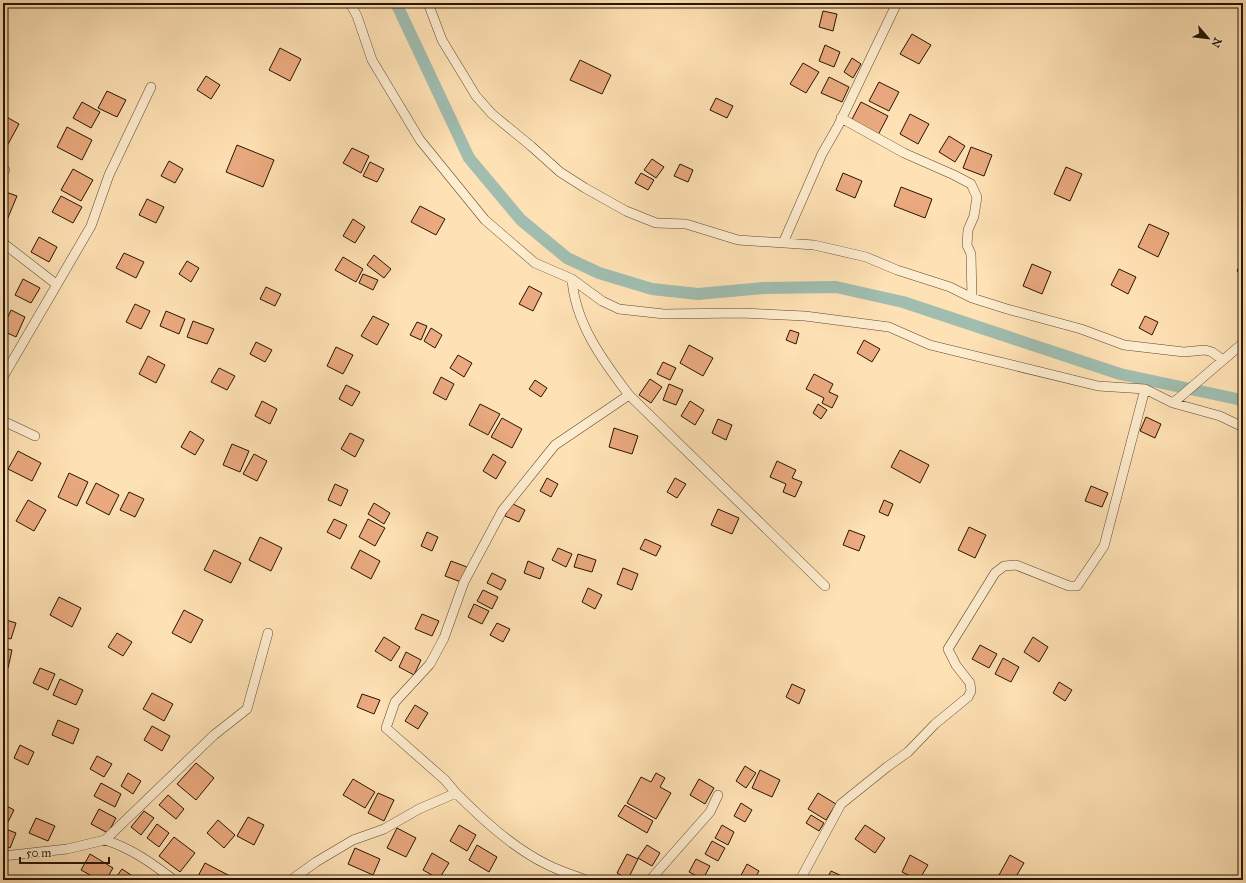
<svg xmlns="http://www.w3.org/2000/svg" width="1246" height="883" font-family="'IM FELL Great Primer',serif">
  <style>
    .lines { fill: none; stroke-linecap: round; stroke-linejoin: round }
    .canal { stroke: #a0bdb0; stroke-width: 12 }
    .building { fill: #eaa97e; stroke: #271502 }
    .minor-casing { stroke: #5d482e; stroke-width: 10 }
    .minor { stroke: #feecce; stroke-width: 9 }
  </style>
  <rect width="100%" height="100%" fill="#fee1b4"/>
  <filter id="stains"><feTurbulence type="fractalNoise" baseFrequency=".005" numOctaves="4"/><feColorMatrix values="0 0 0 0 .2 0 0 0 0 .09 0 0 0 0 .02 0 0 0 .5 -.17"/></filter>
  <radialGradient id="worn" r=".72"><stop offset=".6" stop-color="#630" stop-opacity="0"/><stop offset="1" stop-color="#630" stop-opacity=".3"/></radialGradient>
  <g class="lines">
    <path class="canal" d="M396 3 469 158 521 220 567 258 599 273 652 289 698 294 764 288 836 287 903 302 1120 374 1237 399 1243 402"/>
  </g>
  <path class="building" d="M823 11 837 14 833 31 819 27Z
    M912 34 931 45 919 64 900 54Z
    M825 45 840 52 834 67 819 61Z
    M280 48 301 59 290 81 269 70Z
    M852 58 861 64 853 78 844 72Z
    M580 60 611 75 602 94 570 80Z
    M803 63 819 72 806 93 790 84Z
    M206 76 220 85 211 99 197 90Z
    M829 77 849 87 842 102 821 93Z
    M879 82 899 92 889 111 869 101Z
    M107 91 126 100 117 117 98 108Z
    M716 98 733 106 727 118 710 110Z
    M82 102 100 112 91 128 73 118Z
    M861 102 888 116 878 135 851 121Z
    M910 114 929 124 918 144 900 134Z
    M3 115 19 124 7 146 3 144Z
    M67 127 92 140 82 160 57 147Z
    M949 136 965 146 955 162 939 152Z
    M237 145 274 160 263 187 226 172Z
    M971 147 992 155 984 176 963 168Z
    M352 148 369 156 361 173 343 163Z
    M652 159 664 167 656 178 644 170Z
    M169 161 183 169 175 183 161 176Z
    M370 162 384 169 377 182 363 176Z
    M680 164 693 170 688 182 674 176Z
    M1066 167 1082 174 1070 201 1054 194Z
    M73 169 93 180 81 201 61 190Z
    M641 173 654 180 648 190 635 183Z
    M843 173 862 181 855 198 836 190Z
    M901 187 932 199 925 218 894 206Z
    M3 191 17 196 7 220 3 219Z
    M61 196 82 207 73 223 52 212Z
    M147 199 164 207 156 223 139 215Z
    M420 206 445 219 436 235 411 222Z
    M353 219 365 227 355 243 343 236Z
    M1149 224 1169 233 1158 257 1138 247Z
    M39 237 57 247 49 262 31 252Z
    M124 253 144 262 136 278 116 268Z
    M374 255 391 269 384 278 367 265Z
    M343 257 363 269 356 282 335 270Z
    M1243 259V274L1237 271Z
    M187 261 199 268 191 282 179 274Z
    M1032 264 1051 272 1042 294 1023 286Z
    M1119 269 1136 277 1128 294 1111 285Z
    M363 274 378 280 373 290 359 283Z
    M23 279 40 288 31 303 15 295Z
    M529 286 542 293 533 311 519 304Z
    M266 287 281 294 275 306 260 299Z
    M135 304 150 311 141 329 126 322Z
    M11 310 25 317 16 337 3 331V328Z
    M166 311 185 319 179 334 160 326Z
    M373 316 389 324 377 345 361 336Z
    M1145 316 1158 322 1152 335 1139 328Z
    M193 321 214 329 207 344 187 337Z
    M417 322 427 326 421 340 410 335Z
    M431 328 442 335 435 348 424 341Z
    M790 330 799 333 796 344 786 340Z
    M864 340 880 349 872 362 857 353Z
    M256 342 272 350 265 362 250 354Z
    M689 345 713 358 703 376 680 363Z
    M336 347 353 355 343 374 327 366Z
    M458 355 472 363 464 377 450 368Z
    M148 356 165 365 156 383 139 374Z
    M663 362 676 368 670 380 657 374Z
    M219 368 235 376 227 390 211 382Z
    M814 374 833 384 829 392 838 396 832 408 822 403 824 398 806 389Z
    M441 377 454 384 446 400 433 393Z
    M650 379 662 387 651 403 639 395Z
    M535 380 547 388 541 397 529 389Z
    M669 384 683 390 676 405 663 400Z
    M346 385 360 392 352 406 339 399Z
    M262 401 277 409 270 424 255 416Z
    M690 401 704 410 695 425 681 416Z
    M480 404 500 414 488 435 469 425Z
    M818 404 827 410 821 419 813 413Z
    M1146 417 1161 424 1155 438 1140 431Z
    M502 418 522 429 512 448 491 437Z
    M718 419 732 425 726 440 712 433Z
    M614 428 638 436 632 454 609 447Z
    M190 431 204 440 195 455 181 447Z
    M350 433 364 440 355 457 341 449Z
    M232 444 249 451 240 472 223 465Z
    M900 450 929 465 920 483 891 467Z
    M18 451 41 463 32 481 8 469Z
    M254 454 267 461 257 481 243 474Z
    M493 454 506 462 496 479 483 471Z
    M777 461 796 470 792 478 802 482 795 497 783 492 786 484 770 477Z
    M69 473 88 482 77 506 58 497Z
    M547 478 558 484 551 497 540 491Z
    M675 478 686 484 677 498 667 492Z
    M96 483 119 495 109 515 86 503Z
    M335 484 348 490 341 506 328 500Z
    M1091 486 1108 493 1102 507 1085 501Z
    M129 492 144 499 135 517 120 510Z
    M28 500 46 510 34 531 16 521Z
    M884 500 893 504 888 516 879 512Z
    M374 503 390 513 384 524 368 514Z
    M511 503 525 510 519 522 505 516Z
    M718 509 739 518 732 534 711 525Z
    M334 519 347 525 340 539 327 532Z
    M368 519 385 528 375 546 359 537Z
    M969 527 986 535 975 558 958 550Z
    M849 530 865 536 859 551 843 545Z
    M427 532 438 537 432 551 421 546Z
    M260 537 282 548 271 571 249 560Z
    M645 539 661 546 656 556 640 549Z
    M558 548 572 554 566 567 552 560Z
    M214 550 241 563 231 583 204 570Z
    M360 550 380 561 371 579 351 568Z
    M578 554 596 560 592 572 574 567Z
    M451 561 467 567 461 582 445 576Z
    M528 561 544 568 540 579 524 573Z
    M623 568 638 574 632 590 617 584Z
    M492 573 506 580 501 590 487 583Z
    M588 588 602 595 595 609 582 602Z
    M483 590 498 597 492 609 477 601Z
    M59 597 81 608 72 627 50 615Z
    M474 604 489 611 482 624 468 617Z
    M184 610 203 620 191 643 172 633Z
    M422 614 439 621 432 636 415 629Z
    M3 619 16 623 11 639 3 637Z
    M497 623 510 629 503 642 490 635Z
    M117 633 132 642 123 656 108 647Z
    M384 637 400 647 391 661 375 651Z
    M1033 637 1048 647 1039 662 1024 652Z
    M980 645 997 654 989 668 972 659Z
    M3 648 12 650 8 668 3 667Z
    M406 652 421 660 414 675 399 667Z
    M1003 658 1019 667 1011 682 995 674Z
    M40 668 55 674 48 690 33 683Z
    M60 679 83 690 76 705 53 695Z
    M1059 682 1072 690 1065 701 1053 693Z
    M792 684 805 690 799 704 786 697Z
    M152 693 173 704 164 721 143 709Z
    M362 694 380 700 374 714 357 707Z
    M415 705 428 713 418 729 405 721Z
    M58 720 79 729 73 744 52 735Z
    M152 726 170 736 162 751 144 740Z
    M20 745 34 752 28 765 14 758Z
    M97 756 112 764 104 777 90 769Z
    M196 763 214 778 196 800 177 784Z
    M745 766 756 773 746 788 736 781Z
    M760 770 780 780 772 797 752 788Z
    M128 773 141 781 133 794 121 786Z
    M656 773 665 778 660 787 671 793 656 819 627 803 641 777 651 782Z
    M353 779 375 792 365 808 343 795Z
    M699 779 714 788 705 804 690 795Z
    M101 783 121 794 115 807 94 796Z
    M378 793 394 800 384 821 368 813Z
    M818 793 836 804 826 820 808 809Z
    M168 795 184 809 176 819 159 805Z
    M741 803 752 810 745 822 734 816Z
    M3 804 14 810 7 824 3 822Z
    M625 805 653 821 647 833 618 816Z
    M99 809 116 818 108 833 91 824Z
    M144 811 154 818 141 835 131 827Z
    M811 815 824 823 819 831 806 823Z
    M248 817 264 825 254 845 237 836Z
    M36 818 55 826 48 841 29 833Z
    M218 820 235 835 224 848 207 833Z
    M157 824 169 833 159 847 147 838Z
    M459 825 476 835 467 851 450 841Z
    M722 825 734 832 728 845 715 838Z
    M865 825 885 838 875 853 855 839Z
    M3 828 16 833 10 848 3 845Z
    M397 828 416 838 406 857 387 848Z
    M174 837 195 853 180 872 159 856Z
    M712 841 725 848 718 861 705 854Z
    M477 845 497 857 489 872 469 860Z
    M647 845 660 853 652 866 638 858Z
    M355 848 380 859 373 875 348 864Z
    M432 853 449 863 439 879 423 870Z
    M90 854 113 868 106 880H99L81 870Z
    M627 854 638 859 628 879 617 873Z
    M910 855 928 865 919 880 902 872Z
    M1010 855 1024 863 1014 880H1009L999 875Z
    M696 859 710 866 703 879 689 872Z
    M205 863 230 876 228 880H196Z
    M747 864 759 871 754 880H740L739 879Z
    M122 869 137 879 136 880H114Z
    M831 871 842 876 840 880H826Z"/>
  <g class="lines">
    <g class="minor-casing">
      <path id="minor" d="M350 3 357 16 372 60 420 140 485 220 535 263 572 279 602 301 619 309 664 314 741 313 805 316 889 327 930 345 1098 386 1145 389 1173 403 1220 416 1243 427
        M428 3 442 40 476 96 492 114 531 146 560 172 585 188 626 211 656 223 686 224 738 240 814 245 866 257 897 270 950 287 972 298 1007 309 1081 329 1124 345 1184 352 1205 350 1212 352 1223 360
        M841 118 904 153 954 175 971 184 977 197 974 216 968 230 967 245 971 254 972 298
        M3 172 5 170
        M3 243 56 284
        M783 243 822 154 838 126 897 3
        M572 279C575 323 603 361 629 395L825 586
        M3 377 91 226 109 175 151 87
        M1173 403 1243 343
        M3 421 35 436
        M456 793 445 780 386 728 395 702 430 664 444 638 464 582 502 511 555 445 629 395
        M105 840C131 848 153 864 174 880
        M3 856 67 849 105 840 214 735 247 709 268 633
        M291 880 316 862 353 840 384 829 419 809 456 793C483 820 513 848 548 865 560 871 573 875 586 880
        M650 880 710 812 718 795
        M800 880 841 804 887 767 908 752 935 724 968 697 971 691 970 683 956 665 948 649 995 573 1004 566 1016 565 1069 586H1077L1104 546 1145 389"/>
    </g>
    <use href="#minor" class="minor"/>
  </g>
  <rect width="1246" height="883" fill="none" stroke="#fee1b4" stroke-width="16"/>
  <rect x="4" y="4" width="1238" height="875" fill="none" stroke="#271502" stroke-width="2"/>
  <rect x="8" y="8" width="1230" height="867" fill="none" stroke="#271502"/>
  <g transform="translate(1208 38) rotate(118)" stroke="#feecce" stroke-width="3" paint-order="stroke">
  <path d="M0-3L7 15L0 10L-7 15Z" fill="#271502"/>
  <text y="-6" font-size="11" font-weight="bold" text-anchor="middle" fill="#271502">N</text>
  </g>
  <path d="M20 857v6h89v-6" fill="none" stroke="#271502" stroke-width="2"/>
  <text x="26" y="857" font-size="12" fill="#271502" stroke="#feecce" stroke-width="3" paint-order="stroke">50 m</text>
  <rect width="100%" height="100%" filter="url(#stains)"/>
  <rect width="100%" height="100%" fill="url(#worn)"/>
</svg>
